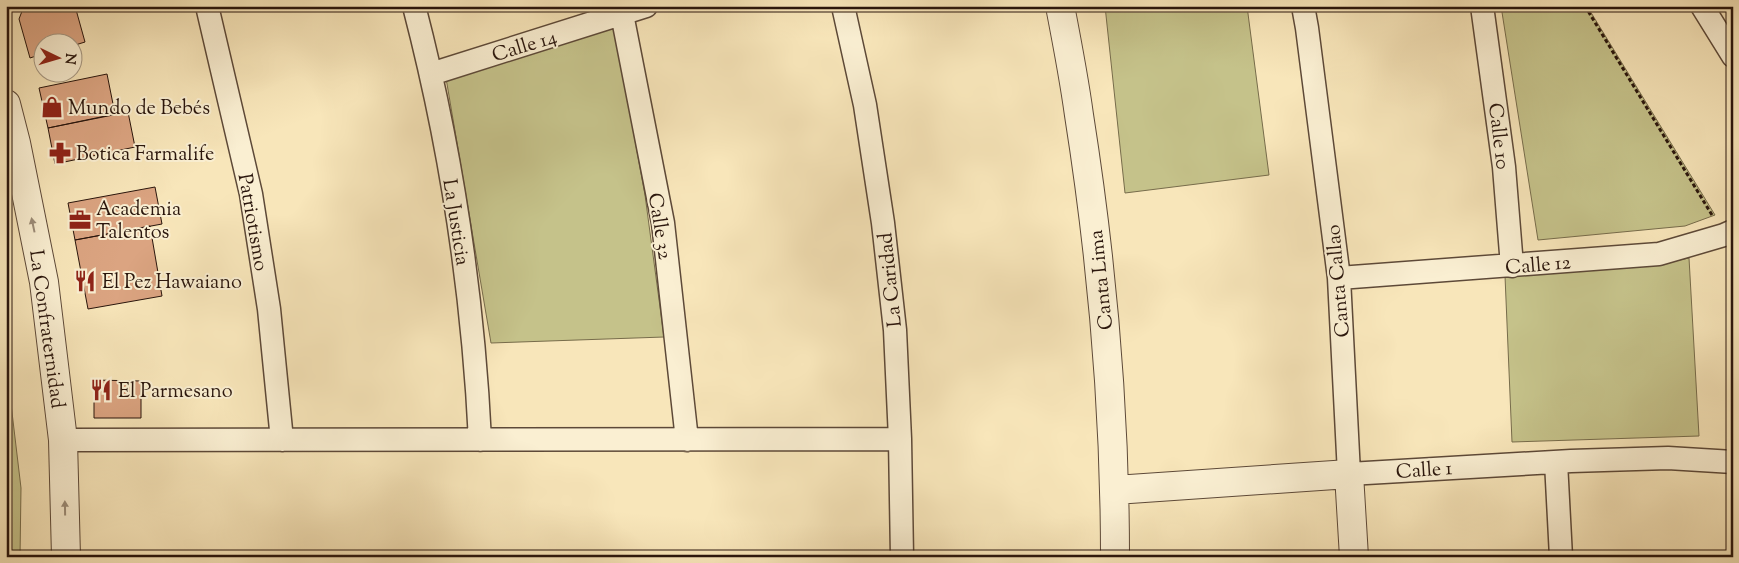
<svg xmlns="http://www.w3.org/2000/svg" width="1739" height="563" font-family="'Sorts Mill Goudy',serif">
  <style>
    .green { fill: #c5c28a; stroke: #776c4b }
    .building { fill: #dba481; stroke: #29150c }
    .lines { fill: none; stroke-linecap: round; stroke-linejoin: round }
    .minor-casing { stroke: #5d4938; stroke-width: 25 }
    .tertiary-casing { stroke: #5d4938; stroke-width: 30 }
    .path { stroke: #29150c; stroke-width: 3; stroke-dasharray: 4 2.5; stroke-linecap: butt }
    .minor { stroke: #faefd2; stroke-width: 22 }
    .tertiary { stroke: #faefd2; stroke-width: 28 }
    .oneway { fill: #9c8d79 }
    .labels { text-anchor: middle; stroke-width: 4; stroke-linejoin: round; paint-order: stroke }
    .street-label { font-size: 20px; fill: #29150c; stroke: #faefd2 }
    .poi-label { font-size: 20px; fill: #29150c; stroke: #faefd2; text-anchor: start }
  </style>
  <rect width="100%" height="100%" fill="#f8e6ba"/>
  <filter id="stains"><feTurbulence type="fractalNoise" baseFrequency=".004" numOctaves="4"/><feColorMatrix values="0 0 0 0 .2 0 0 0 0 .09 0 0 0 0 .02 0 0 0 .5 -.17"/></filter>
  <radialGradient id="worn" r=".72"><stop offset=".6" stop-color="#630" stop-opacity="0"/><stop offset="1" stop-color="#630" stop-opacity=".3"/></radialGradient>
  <path class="green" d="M1105 6H1247L1269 175 1125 193Z
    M1501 6H1587L1715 215 1685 226 1538 240Z
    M614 25 645 195 664 337 491 343 446 78Z
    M1689 258 1699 436 1512 442 1505 276 1656 265Z
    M6 362 21 488 20 557H6Z"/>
  <path class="building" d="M24 6H75L85 42 72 46V42H42V54L30 58 19 19Z
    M107 74 115 114 48 128 39 88Z
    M128 112 135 147 55 164 48 128Z
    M155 187 162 224 75 240 68 203Z
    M150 226 162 296 88 309 75 240Z
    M94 380 141 381V418H94Z
    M115 554H198V557H115Z"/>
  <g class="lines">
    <g class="minor-casing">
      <path id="minor" d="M207 6 251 194 269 309 282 440
        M414 6C451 148 473 294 480 440
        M843 6 865 105 883 223 895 330 900 439 902 557
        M1303 6 1307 28 1339 278 1349 474 1571 461 1668 458 1733 462
        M1482 6 1504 167 1512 266
        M1702 6 1733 56
        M622 14 663 223 687 440
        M431 74 646 6
        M1339 278 1659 254 1724 235 1733 231
        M63 440 900 439
        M1556 462 1561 557"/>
    </g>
    <g class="tertiary-casing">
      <path id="tertiary" d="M1060 6C1067 42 1074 78 1079 115 1102 261 1115 409 1115 557
        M6 104 16 143 44 282 63 440 66 557
        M1115 490 1349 474 1354 557"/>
    </g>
    <path class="path" d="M1585 6 1712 215"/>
    <use href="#minor" class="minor"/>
    <use href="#tertiary" class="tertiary"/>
  </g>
  <defs><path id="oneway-solid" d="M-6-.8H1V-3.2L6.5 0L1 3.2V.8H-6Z" transform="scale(1.25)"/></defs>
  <g class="oneway">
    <use href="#oneway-solid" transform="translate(33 225) rotate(-102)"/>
    <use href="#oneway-solid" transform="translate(65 508) rotate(-91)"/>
  </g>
  <defs>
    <g id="shop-bare" transform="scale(1.725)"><path d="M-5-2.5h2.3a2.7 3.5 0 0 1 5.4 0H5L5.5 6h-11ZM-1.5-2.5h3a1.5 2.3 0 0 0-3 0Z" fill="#8f2418" stroke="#faefd2" stroke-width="2.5" paint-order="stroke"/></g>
    <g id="pharmacy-bare" transform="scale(1.725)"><path d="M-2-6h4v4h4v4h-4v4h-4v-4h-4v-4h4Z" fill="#8f2418" stroke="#faefd2" stroke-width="2.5" paint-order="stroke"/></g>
    <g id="office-bare" transform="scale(1.725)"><path d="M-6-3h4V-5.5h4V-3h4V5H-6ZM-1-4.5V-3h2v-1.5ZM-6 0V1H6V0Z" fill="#8f2418" stroke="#faefd2" stroke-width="2.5" paint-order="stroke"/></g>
    <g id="restaurant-bare" transform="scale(1.725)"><path d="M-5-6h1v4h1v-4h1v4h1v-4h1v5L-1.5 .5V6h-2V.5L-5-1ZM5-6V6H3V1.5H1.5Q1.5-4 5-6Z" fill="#8f2418" stroke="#faefd2" stroke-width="2.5" paint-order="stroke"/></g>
  </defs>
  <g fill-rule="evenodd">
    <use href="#shop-bare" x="52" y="107"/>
    <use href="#pharmacy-bare" x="60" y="153"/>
    <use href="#office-bare" x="80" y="220"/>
    <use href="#restaurant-bare" x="85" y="281"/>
    <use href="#restaurant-bare" x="101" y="390"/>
  </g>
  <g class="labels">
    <g class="street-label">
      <text transform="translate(524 45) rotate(-17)" y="7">Calle 14</text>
      <text transform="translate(1500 136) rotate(83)" y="7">Calle 10</text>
      <text transform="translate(254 222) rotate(80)" y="7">Patriotismo</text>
      <text transform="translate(457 222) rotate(81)" y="7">La Justicia</text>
      <text transform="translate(661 226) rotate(81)" y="7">Calle 32</text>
      <text transform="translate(1538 264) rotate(-5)" y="7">Calle 12</text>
      <text transform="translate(889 280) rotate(-96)" y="7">La Caridad</text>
      <text transform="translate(1100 280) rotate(-96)" y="7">Canta Lima</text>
      <text transform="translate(1337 281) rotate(-95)" y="7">Canta Callao</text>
      <text transform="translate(48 329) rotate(82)" y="7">La Confraternidad</text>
      <text transform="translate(1424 469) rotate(-4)" y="7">Calle 1</text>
    </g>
    <g class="poi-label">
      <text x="68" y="114">Mundo de Bebés</text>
      <text x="76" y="160">Botica Farmalife</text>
      <text x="96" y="215">Academia<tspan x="96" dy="23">Talentos</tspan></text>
      <text x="102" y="288">El Pez Hawaiano</text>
      <text x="118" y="397">El Parmesano</text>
    </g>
  </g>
  <rect width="1739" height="563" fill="none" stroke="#f8e6ba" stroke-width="25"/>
  <rect x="8" y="8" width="1724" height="548" fill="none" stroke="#29150c" stroke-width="2.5"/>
  <rect x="12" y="12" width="1714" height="538" fill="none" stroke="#29150c"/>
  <g transform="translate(58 58) rotate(95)"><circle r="24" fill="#faefd2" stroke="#a69883"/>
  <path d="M0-4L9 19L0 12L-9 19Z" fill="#8f2418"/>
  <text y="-8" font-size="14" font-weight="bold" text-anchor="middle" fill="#29150c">N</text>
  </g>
  <rect width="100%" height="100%" filter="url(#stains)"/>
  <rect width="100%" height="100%" fill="url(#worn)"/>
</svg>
